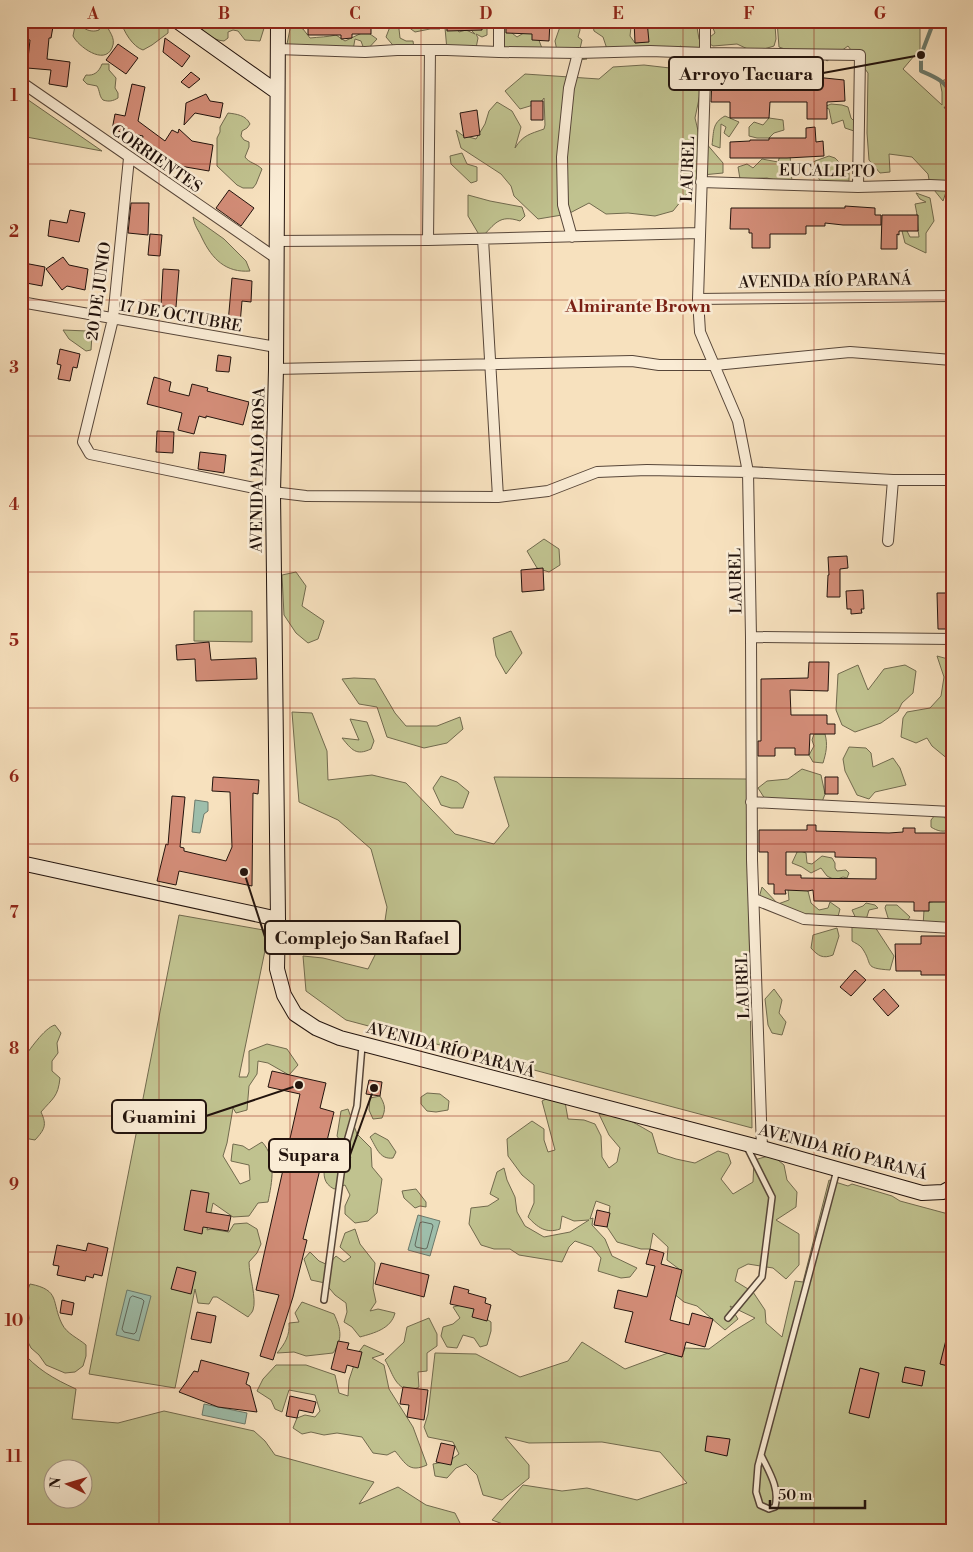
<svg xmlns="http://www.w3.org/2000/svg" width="973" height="1552" font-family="'Libre Bodoni',serif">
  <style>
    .green { fill: #c0c28f; stroke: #716a4e; fill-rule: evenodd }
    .water { fill: #9ebeab; stroke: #6c7a6c }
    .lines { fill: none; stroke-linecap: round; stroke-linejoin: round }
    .shore { stroke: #60685c; stroke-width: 1 }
    .stream { stroke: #6c7a6c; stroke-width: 4 }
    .building { fill: #d38d78; stroke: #22130d; fill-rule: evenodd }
    .lane-casing { stroke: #574639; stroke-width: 8 }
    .street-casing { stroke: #574639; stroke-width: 12 }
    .secondary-casing { stroke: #22130d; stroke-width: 16 }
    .lane { stroke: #faecd5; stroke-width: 5 }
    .street { stroke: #faecd5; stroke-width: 10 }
    .secondary { stroke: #faecd5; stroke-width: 14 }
    .grid { fill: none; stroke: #8f2418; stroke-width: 1; stroke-opacity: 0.55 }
    .labels { text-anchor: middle; stroke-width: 5; stroke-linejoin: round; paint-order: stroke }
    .street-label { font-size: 16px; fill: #22130d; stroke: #faecd5 }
    .neighbourhood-label { font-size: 18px; font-weight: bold; fill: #7a1f14; stroke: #faecd5 }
    .leader { fill: none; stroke: #22130d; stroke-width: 2 }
    .callout-dot { fill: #22130d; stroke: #faecd5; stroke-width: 2 }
    .callout { fill: #faecd5; stroke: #22130d; stroke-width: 2 }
    .callout-label { font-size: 18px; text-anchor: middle; font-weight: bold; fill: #22130d }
    .neatline { fill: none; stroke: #8f2418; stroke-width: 2 }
    .grid-label { font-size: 16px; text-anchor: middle; font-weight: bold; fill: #8f2418 }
  </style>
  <rect width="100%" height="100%" fill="#f7e1be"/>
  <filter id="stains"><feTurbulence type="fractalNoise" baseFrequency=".004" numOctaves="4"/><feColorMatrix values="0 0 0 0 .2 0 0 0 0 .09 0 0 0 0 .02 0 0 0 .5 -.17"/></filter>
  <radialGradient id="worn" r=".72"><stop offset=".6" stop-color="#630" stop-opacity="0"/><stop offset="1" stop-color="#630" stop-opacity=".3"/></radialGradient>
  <path class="green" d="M76 21H85L84 28C88 31 94 32 99 30L102 23 106 22C107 31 117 37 112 48 104 66 78 46 73 36Z
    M121 21H163L168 28V33L152 45 143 50C133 47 123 31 121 21Z
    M195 21H263L265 25 260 41 245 40 238 31 233 30 228 32V38L224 41C210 40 204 31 195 21Z
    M400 21H442L440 29H430L415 32Z
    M480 21H487V35L482 37 476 34 478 38 476 48 447 50 445 28 454 25 459 32 466 30 475 34 471 30Z
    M499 21H505L508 30 517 37 527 31 537 35 543 51 498 50 494 36V24Z
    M562 21H579L580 30 578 37 582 40 579 53 587 59C575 61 567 58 557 51L555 41Z
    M592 21H625L631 27 630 36 635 43 645 42 648 21H708L705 26 697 27 699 39 705 48 683 56 681 46 668 52H608L603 37 594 31Z
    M710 21H761L767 24 775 25 776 39 774 46 754 52 737 44 713 46 705 41 715 33Z
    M777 21H920V49L903 69 942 105V92L940 82 944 80 952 78V109L944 107 952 120V180H950L943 201 930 185 928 174 912 157 889 154 890 172 880 173 869 160 867 133 868 73 848 46 827 61 815 50 799 54 779 47Z
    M291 24 303 29 310 38C319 37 328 37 336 35L345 41 366 31 377 39 365 52 361 41 355 39 353 50 286 49Z
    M391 24 399 29 400 38 406 41H413L414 48 397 50 386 37Z
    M102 64H109V70L116 78 115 88 118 93V98C113 101 109 102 103 100 99 96 100 91 97 86L87 84 83 80 86 75C94 76 99 72 102 64Z
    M644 65 670 68 696 77 700 94 695 118 699 135 723 163V173L702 175 673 211 655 216 628 213 606 214 589 203 568 214 538 219 514 196 511 186 501 174 461 148 456 130 462 135 476 139 485 124 489 111 497 102 512 111 521 127 515 148C523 135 530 134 544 129L545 125 544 98 540 103 520 109 505 91 525 74 599 79 613 67Z
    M21 95 102 151 21 136Z
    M831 104 842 105 848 107 851 118 859 126 854 131 845 128 843 120 832 124 829 109 824 107Z
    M228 113C236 114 246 115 250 124L247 128 242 131 241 136 244 140 249 142V147L245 157C249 163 256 163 262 169L256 184 253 188H243L237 185 217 166V138L220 132V127Z
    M725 116 739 122 729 137 724 133 726 127 721 124 720 148 712 145C714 131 712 123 725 116Z
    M769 118 783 120 784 130 774 133 769 138H757L749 136V127L754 122 763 125Z
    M781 152 790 155 792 182 787 183 767 178 740 179 738 167 747 164 753 168 762 159 778 162Z
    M462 153 467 164 477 167V181L471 183 451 164 450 156Z
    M829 156 835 158 849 172V181L821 182 810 165 815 161Z
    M916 193 930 198 934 221 926 233V253L905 243 902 231 905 227 910 237H919C917 226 918 215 915 204L926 202 920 199Z
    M468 195 490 201 522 207 525 216 520 221C499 214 495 224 481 238L468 216Z
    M193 217 224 239 246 261 250 271C226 273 212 259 202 238 198 229 195 227 193 217Z
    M63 330 87 331 92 335 91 350 86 351 69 339Z
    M544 539 559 549 560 565 549 572 537 568 527 551Z
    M296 572 306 586 302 606 324 621 318 639 308 643 296 633 284 615 282 575Z
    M194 611H252V642L194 641Z
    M511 631 522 653 506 674 496 656 493 638Z
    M937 656 948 659 952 656V789C943 780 946 770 949 760L932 746 927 738 916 743 901 737 903 718 907 712 930 708 941 696 944 677Z
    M858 665 868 690 884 669 905 665 916 671 913 693 902 703 898 711 881 723 855 732 842 725 836 710 838 674Z
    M354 678 375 679 395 713 406 726H437L460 717 463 729 447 743 424 748 387 737 377 707 359 704 342 679Z
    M292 712 312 713 327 751 328 780 372 775 406 783 455 834 494 844 509 826 494 777 747 779 752 1128 346 1020 306 991 303 956 323 958 368 969 382 941 387 907 371 849 338 820 299 802Z
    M350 719 367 722 374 741 371 749C356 756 352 750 342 738L359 740Z
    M814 734H825C828 745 826 753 823 763L813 762 809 755 814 746 812 740Z
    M849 747 866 748 871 753 873 767 893 758 900 768 906 785 875 792 869 799 857 795 845 771 843 759Z
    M802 769 821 775 825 794 822 802 765 799 758 788 767 781 788 779Z
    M441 776 457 782 469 792 463 808H451L441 805 433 788Z
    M943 814 946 820 952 819 951 829C944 833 937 831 931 827V820L935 815Z
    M798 850 806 853 807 863 812 864 822 856 832 858 835 863V868L837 871 846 870 849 873 847 878 843 877 835 880 827 876 821 868 811 873 802 867 792 863Z
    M799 885 808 891 811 903 819 910 828 908 830 902 840 909 836 924 813 922 759 898 762 887 778 904 789 900 788 889Z
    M944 900 952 903V930L923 926 924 910 930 902Z
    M866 903 875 905 878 908 869 910 865 923 875 927 894 956 890 970C862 968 874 965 862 948 860 945 855 943 852 941V927L858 923 852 910 863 906Z
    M886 905H897L910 917 904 925 889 921 885 908Z
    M179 915 269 931 239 1077H247L249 1072V1051L267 1044 287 1049 298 1065 289 1075 268 1063 258 1061 257 1074 249 1086 247 1110 236 1113 233 1108 227 1143 223 1156 240 1184 250 1180 249 1165 231 1161 233 1144 243 1146 249 1150 262 1142C277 1158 272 1182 268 1202L258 1203 249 1216 233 1217 213 1203 207 1230 211 1229 229 1232 234 1224 247 1223 257 1229 261 1244 257 1253 249 1262C249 1275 257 1299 253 1310 252 1313 250 1314 248 1317L217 1297H213L209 1304 198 1303 195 1289 175 1388 89 1374Z
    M837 928 839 936 833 955C823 959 818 956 811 948L813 935Z
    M774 989 782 1000 779 1013 786 1022 782 1035 772 1033 768 1025 765 999Z
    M55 1025 61 1033 57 1043 58 1053 52 1061V1071L60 1078C58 1097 53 1098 41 1112 47 1125 45 1129 35 1140L24 1138 21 1135V1088L28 1080 27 1069 22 1060C29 1051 44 1028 55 1025Z
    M427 1093 440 1094 449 1101 448 1110 436 1112 427 1111 421 1104V1097Z
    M556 1094 564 1096 568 1119 584 1120 595 1124 601 1136 602 1157 609 1168 617 1162 620 1148 609 1135 599 1114C619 1112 636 1124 652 1133L658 1153 676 1159 695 1163 718 1151 728 1154 731 1163 721 1179 733 1194 753 1182 754 1160 772 1155 784 1165 787 1180 797 1192 796 1207 776 1220 799 1234V1265L786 1279 773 1268 748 1264 738 1269 735 1281 753 1292 765 1310 766 1323 782 1337 795 1281 803 1282 829 1180 848 1186 852 1184 892 1196 900 1201 952 1215V1502L943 1531H522L492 1520 523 1485 562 1491 587 1488 637 1500 687 1483 660 1452 602 1442 529 1443 505 1437 529 1465V1478L502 1500 483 1495 477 1475 466 1464 456 1468 447 1478 435 1476 433 1464 449 1461 459 1454 453 1442 428 1437 424 1427 428 1414 435 1353 476 1354 520 1377 568 1361 582 1342 625 1369 668 1353 682 1357 685 1348 709 1349 732 1332 755 1318 730 1306 738 1319 725 1330 697 1306 684 1302 673 1293 679 1269 667 1260 668 1247 653 1233 650 1249H641L617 1242 607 1227 610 1206 596 1201 590 1219 593 1218 592 1225 605 1239 612 1256 637 1268 630 1277 621 1278 598 1271 601 1258 592 1247 575 1241 569 1247 562 1262 519 1255 510 1249H494L481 1245 469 1224 471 1208 488 1206 499 1199 490 1194 497 1172 504 1168 507 1180 515 1197 517 1212 525 1226 544 1237 570 1232 589 1220 574 1221 562 1216 560 1229C546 1234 537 1227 528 1217L534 1203V1185L522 1175 508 1156 507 1139 532 1121 544 1129V1140L548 1152 555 1150 542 1101Z
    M380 1096C385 1105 386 1109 382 1118L373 1119 369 1110 370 1098Z
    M348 1109 357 1134 371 1148 372 1167 382 1179 377 1213 368 1221 355 1223 345 1214V1206L350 1195 345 1185 334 1189C323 1183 324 1176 324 1165L330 1160 344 1164 351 1158 337 1136 341 1111Z
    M375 1133 388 1140 396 1152 393 1158C379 1160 376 1146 370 1137Z
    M416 1189 426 1202V1207L420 1206 415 1208 404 1198 402 1191Z
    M355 1229 360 1244 375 1263 373 1288 376 1302 370 1311 378 1309 395 1313C391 1329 374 1333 360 1337L352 1327 344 1322 347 1312 346 1303 335 1295 325 1283 311 1280 304 1259 310 1252 319 1261 328 1265 336 1256 344 1262 351 1257 340 1247 345 1233Z
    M30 1284C61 1290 51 1302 62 1324 67 1334 78 1338 86 1345V1356L83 1366 75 1372 65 1373 46 1365 39 1355 31 1348 26 1338 29 1318 26 1295Z
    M302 1302 334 1314C341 1329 343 1339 333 1353L306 1356 294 1352 277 1353C285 1344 290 1335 289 1323L299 1322 295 1313Z
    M466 1302 482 1316 491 1322V1331L487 1345 480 1347 474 1338 463 1335 457 1348 447 1347 441 1336 443 1327 453 1324 460 1318 453 1307 462 1305Z
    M429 1318 437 1334V1346L427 1353V1371L418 1372 419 1387 411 1391C394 1387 393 1373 385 1360L404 1342 407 1327Z
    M364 1345 384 1354 372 1358 384 1365 389 1389 413 1427 427 1465C409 1473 406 1464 395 1451L387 1455 373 1453 362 1437 337 1433 324 1435 311 1432 302 1434 293 1428 297 1418 305 1415 315 1417 320 1411 315 1395 289 1390 282 1412 275 1409 271 1400 257 1391 263 1379 276 1365H306L335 1375 339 1393 348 1396 349 1380 358 1353Z
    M21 1350C36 1369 54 1379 76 1389L72 1419 118 1423 164 1411 254 1431 265 1441 275 1455 374 1482 359 1504 398 1487 426 1505 455 1513 464 1531H21ZM52 1470H82V1500H52Z"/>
  <path class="water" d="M195 800 208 802V811L204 814 200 833 192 832Z
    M418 1215 440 1221 430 1256 408 1250Z
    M127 1290 151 1296 139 1341 116 1335Z
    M204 1404 247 1413 245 1424 202 1415Z"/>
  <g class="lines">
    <path class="shore" d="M423 1222 432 1224 433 1226 427 1248 425 1249 416 1247 415 1245 420 1223Z
      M133 1296 142 1299 144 1301 136 1332 134 1334 124 1332 122 1329 130 1298Z"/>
    <path class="stream" d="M934 21 921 55V71C935 77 946 81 952 96"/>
  </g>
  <path class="building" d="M21 21H54L51 38H49L47 59 70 62 67 87 49 84 51 70 27 68 30 40 21 38Z
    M308 21H371V34H352V38L341 39V35H308Z
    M447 21H482V30L447 31Z
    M506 21H550L549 41 532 40V34L506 33Z
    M634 21H647L649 42 635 43Z
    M165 38 190 56 182 67 163 52Z
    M118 44 138 58 126 74 106 60Z
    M787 68H815V77L844 80 845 101 827 102V119H807V102H770L769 118H730V102H711L712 78 749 77V79L788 78Z
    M191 72 200 79 189 88 181 82Z
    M132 84 145 87 138 121 165 141 172 130 178 133 179 129 192 141 213 145 209 171 180 166 142 141 143 136 112 130 115 114 125 116Z
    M206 94 210 101 223 103 220 118 195 113 184 125 186 103Z
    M531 101H543V120H531Z
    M477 110 480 135 464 138 460 113Z
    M815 127 816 142 823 141 824 156 787 158H730V142L750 141V140H769V138H806V128Z
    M229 190 254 208 241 226 216 208Z
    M131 203H149L148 235 128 233Z
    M845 206 875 208V215H881V225H843L825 223V226H806V234H770V248H752V233H749V229H730L731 208H845Z
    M70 210 85 213 79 242 48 236 50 220 67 223Z
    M882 215H918V231H899V235L897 234V249H881Z
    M150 234 162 235 160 256 148 255Z
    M63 257 69 265 88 269 85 290 67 286 62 290 46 269Z
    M24 263 45 267 42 286 21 282Z
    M163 269 179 270 176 307 161 306Z
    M232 278 252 281 251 302 242 301 240 324 228 323Z
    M60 349 80 354 77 368 73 367 70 381 58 379 61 365 57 364Z
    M218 355 231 357 229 372 216 371Z
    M154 377 171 382 169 391 189 396 192 384 208 388 207 391 249 402 243 425 206 416V418L199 416 194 434 178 430 182 413 147 404Z
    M157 431 174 432 173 453 156 452Z
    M200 452 226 455 224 473 198 469Z
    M847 556 848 568 840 569V597H827L828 575H829L828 557Z
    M543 568 544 590 522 592 521 570Z
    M863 590 864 609H861L862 613 851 614V609H847L846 591Z
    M937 593H952V629H938Z
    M209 642 211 660 256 658 257 679 196 681 195 659 177 660 176 645Z
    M809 662H829L828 691 790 690 791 715H827V724H835V734H810L809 755H795V748H775V756H758V741H761V679L808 678Z
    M213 777 259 780 258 794 253 793 252 886 179 871 176 885 157 881 166 844 168 845 172 796 185 797 180 847 184 848V851L226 861 232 847 230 792 212 791Z
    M825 777H838V794H825Z
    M807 825H816V831L889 833 903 832V828H915V833H952V859H950L952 902H929V911H914V902L814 901 813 890 808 891 785 890 786 894H774V884H768V852H759V830H807ZM786 852H835V857L876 858V879L801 878V875H786Z
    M921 936H951V975H921V971H896L895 944H921Z
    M855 970 866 980 851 996 840 987Z
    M884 989 899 1006 888 1016 873 999Z
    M272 1071 326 1083 320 1108 334 1112 303 1239 307 1240 293 1297 273 1360 260 1356 279 1295 256 1290 300 1094 268 1087Z
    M369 1080 382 1082 380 1096 366 1094Z
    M191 1190 209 1193 206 1212 231 1216 228 1231 203 1227 202 1234 184 1230Z
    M597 1210 610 1213 607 1227 594 1225Z
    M88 1243 108 1248 102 1276 94 1274 93 1278 86 1276 85 1281 57 1275 59 1266 53 1265 57 1245 86 1251Z
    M650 1249 664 1253 661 1264 682 1270 670 1320 689 1325 692 1313 713 1319 705 1347 686 1342 682 1357 625 1342 633 1312 614 1308 618 1290 647 1297 655 1266 646 1264Z
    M381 1263 429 1275 424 1297 375 1284Z
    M177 1267 196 1272 191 1294 171 1289Z
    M454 1286 469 1290 468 1293 486 1298 485 1303 491 1305 487 1321 472 1317 474 1309 450 1304Z
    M62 1300 74 1303 72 1315 60 1313Z
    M197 1312 216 1316 211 1343 191 1339Z
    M948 1332H952V1367L940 1364Z
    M338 1341 349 1343 347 1349 362 1352 358 1368 347 1365 345 1373 331 1369Z
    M201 1360 249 1373 246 1384 250 1386 257 1412 218 1407 179 1392 194 1371 198 1372Z
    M905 1367 925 1371 922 1386 902 1382Z
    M860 1368 879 1373 869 1418 849 1413Z
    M403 1387 428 1390 424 1420 407 1417 409 1405 400 1404Z
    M290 1396 316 1402 313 1413 299 1410 297 1418 286 1416Z
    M707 1436 730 1439 727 1456 705 1451Z
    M441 1443 455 1446 451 1465 436 1462Z"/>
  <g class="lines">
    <g class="lane-casing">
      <path id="lane" d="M324 1300 344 1152 357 1106 362 1046
        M728 1318 762 1277 772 1197 747 1147
        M761 1455C769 1472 780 1488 775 1507L769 1509 760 1505 756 1492 758 1466 837 1170"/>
    </g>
    <g class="street-casing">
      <path id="street" d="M499 21V52
        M705 21V78L698 299 700 332 738 421 748 472 751 637 752 860 762 1148
        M277 49 365 52 397 50H447L499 52 578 53 650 51 705 53 860 55 858 187
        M21 82 276 258
        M129 158 113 319 83 442 90 454 273 492 306 496 498 497 548 491 597 472 647 470 748 472 893 480H952
        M701 182 858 187 930 185 952 186
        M572 237 563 205 562 157 569 88 578 53
        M483 239 498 497
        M428 240 430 50
        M276 241 428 240 699 233
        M698 299 952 296
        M21 302 276 347
        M276 369 632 361 659 365H715L850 352 952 360
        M888 541 893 480
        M751 637 952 639
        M751 802 952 812
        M754 899 804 919 952 928"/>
    </g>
    <g class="secondary-casing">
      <path id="secondary" d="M177 21 277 92
        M278 21 276 369 273 492 278 919 277 969 284 995 295 1014 316 1028 340 1038 762 1148 922 1193 943 1192 952 1187
        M21 863 278 919"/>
    </g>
    <use href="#lane" class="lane"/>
    <use href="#street" class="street"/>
    <use href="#secondary" class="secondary"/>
  </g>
  <path class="grid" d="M159 21V1531M290 21V1531M421 21V1531M552 21V1531M683 21V1531M814 21V1531M21 164H952M21 300H952M21 436H952M21 572H952M21 708H952M21 844H952M21 980H952M21 1116H952M21 1252H952M21 1388H952"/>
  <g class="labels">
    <g class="street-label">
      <text transform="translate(157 158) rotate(35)" y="6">CORRIENTES</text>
      <text transform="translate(687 169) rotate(-88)" y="6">LAUREL</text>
      <text transform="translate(827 170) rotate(1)" y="6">EUCALIPTO</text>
      <text transform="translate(825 280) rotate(-1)" y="6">AVENIDA RÍO PARANÁ</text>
      <text transform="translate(98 291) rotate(-82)" y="6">20 DE JUNIO</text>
      <text transform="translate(181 315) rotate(10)" y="6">17 DE OCTUBRE</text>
      <text transform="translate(257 470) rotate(-89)" y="6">AVENIDA PALO ROSA</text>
      <text transform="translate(735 581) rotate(-91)" y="6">LAUREL</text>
      <text transform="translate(742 986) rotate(-92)" y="6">LAUREL</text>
      <text transform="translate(451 1049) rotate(15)" y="6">AVENIDA RÍO PARANÁ</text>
      <text transform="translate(843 1151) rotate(15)" y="6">AVENIDA RÍO PARANÁ</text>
    </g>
    <g class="neighbourhood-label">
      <text x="638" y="312">Almirante Brown</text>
    </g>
  </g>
  <path class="leader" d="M921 55L823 73M244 872L265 937M299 1085L206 1116M374 1088L350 1155"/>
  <g class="callout-dot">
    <circle cx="921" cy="55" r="5"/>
    <circle cx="244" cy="872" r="5"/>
    <circle cx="299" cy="1085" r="5"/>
    <circle cx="374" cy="1088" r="5"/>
  </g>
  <g class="callout">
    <rect x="669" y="57" width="154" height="33" rx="5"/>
    <rect x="265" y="921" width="195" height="33" rx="5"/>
    <rect x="112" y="1100" width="94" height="33" rx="5"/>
    <rect x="269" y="1139" width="81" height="33" rx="5"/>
  </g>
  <g class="callout-label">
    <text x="746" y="80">Arroyo Tacuara</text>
    <text x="362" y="944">Complejo San Rafael</text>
    <text x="159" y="1123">Guamini</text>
    <text x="309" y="1161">Supara</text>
  </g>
  <rect width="973" height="1552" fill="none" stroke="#f7e1be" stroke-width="55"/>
  <g transform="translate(68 1484) rotate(275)"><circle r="24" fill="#faecd5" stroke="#a49585"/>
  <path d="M0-4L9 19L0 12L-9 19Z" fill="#8f2418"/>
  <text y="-8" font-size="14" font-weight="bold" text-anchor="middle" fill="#22130d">N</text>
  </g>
  <path d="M770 1500v8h95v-8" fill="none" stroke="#22130d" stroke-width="2.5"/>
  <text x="778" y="1500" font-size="15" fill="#22130d" stroke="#faecd5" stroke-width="4" paint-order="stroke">50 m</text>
  <rect x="28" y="28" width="918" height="1496" class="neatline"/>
  <g class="grid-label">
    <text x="93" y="19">A</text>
    <text x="224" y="19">B</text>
    <text x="355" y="19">C</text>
    <text x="486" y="19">D</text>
    <text x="618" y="19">E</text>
    <text x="749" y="19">F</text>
    <text x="880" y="19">G</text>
    <text x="14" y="101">1</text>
    <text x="14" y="237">2</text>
    <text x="14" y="373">3</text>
    <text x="14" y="510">4</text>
    <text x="14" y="646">5</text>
    <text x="14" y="782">6</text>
    <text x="14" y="918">7</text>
    <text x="14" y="1054">8</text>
    <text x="14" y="1190">9</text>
    <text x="14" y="1326">10</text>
    <text x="14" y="1462">11</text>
  </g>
  <rect width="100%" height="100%" filter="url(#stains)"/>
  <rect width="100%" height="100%" fill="url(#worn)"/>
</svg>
